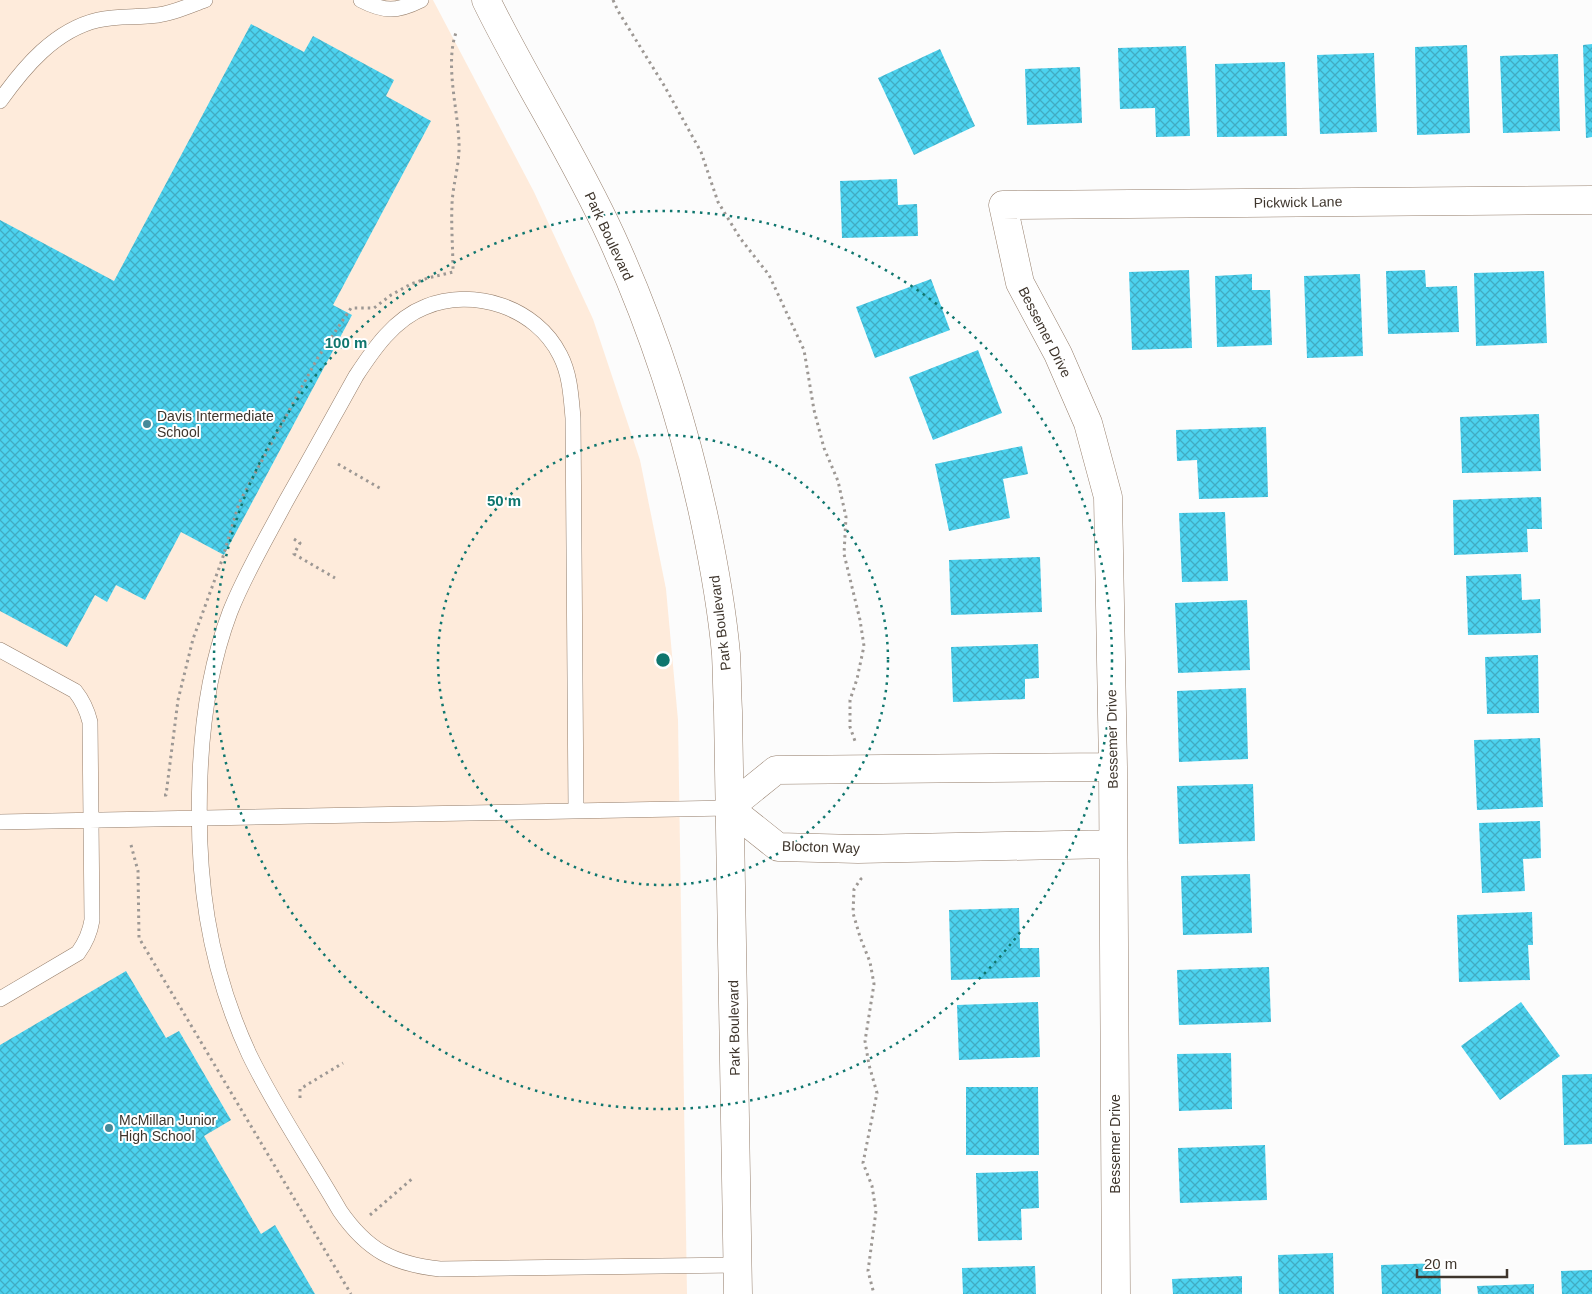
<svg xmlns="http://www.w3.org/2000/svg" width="1592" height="1294" font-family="Helvetica,sans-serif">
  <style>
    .built { fill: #feebdb }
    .building { fill: url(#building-cross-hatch) }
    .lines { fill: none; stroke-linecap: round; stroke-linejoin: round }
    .lane-casing { stroke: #947d6a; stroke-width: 16 }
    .street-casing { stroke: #947d6a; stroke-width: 29 }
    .secondary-casing { stroke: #947d6a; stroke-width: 29 }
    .path { stroke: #9d9894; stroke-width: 3; stroke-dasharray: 2.5 4; stroke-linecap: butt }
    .lane { stroke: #fff; stroke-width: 15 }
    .street { stroke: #fff; stroke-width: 28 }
    .secondary { stroke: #fff; stroke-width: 28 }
    .ring { fill: none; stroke: #0f766e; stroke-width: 2.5; stroke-dasharray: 2.5 5 }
    .poi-dot { fill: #468999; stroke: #fff; stroke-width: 2 }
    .labels { text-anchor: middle; stroke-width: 4; stroke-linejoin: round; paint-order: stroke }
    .street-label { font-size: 14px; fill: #3e352c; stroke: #fff }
    .poi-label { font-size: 14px; fill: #3e352c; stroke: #fff; text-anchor: start }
    .centre { fill: #0f766e; stroke: #fff; stroke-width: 2.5 }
    .ring-label { font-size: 15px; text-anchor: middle; font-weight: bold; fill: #0f766e; stroke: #fff; stroke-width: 4; stroke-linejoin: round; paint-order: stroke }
  </style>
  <defs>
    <pattern id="building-cross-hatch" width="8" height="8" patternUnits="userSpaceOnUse" patternTransform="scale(1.25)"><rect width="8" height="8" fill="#4cd2ef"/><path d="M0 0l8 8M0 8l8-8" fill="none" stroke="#41abc2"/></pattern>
  </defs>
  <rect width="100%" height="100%" fill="#fcfcfc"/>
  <path class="built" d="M0 0H433L534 192 593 319 640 460 666 589 678 720 687 1294H0Z"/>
  <path class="building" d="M251 24 304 52 313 36 394 80 386 96 431 121 333 305 352 315 224 555 181 532 145 600 116 585 107 602 95 595 67 647 0 611V220L114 281Z
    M1592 44V137L1586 138 1583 45Z
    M1467 45 1470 133 1417 135 1415 47Z
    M1186 46 1190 136 1156 137 1155 108 1120 109 1118 48Z
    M940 49 975 126 914 155 878 78Z
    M1374 53 1377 132 1320 134 1317 55Z
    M1558 54 1560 131 1503 133 1500 56Z
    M1285 62 1287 136 1217 137 1215 64Z
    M1080 67 1082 123 1027 125 1025 69Z
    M897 179 898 205 917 204 918 236 842 238 840 181Z
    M1189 270 1192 348 1132 350 1129 272Z
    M1425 270 1426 287 1457 286 1459 332 1388 334 1386 271Z
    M1544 271 1547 343 1476 346 1474 273Z
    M1252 274V290H1270L1272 345 1217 347 1215 276Z
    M1360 274 1363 356 1307 358 1304 276Z
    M931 279 950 330 875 358 856 307Z
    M978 350 1002 413 933 440 909 377Z
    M1539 414 1541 471 1462 473 1460 417Z
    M1266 427 1268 497 1199 499 1197 460 1177 461 1176 430Z
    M1022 446 1028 474 1003 479 1010 518 949 531 935 464Z
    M1541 497 1542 529H1527L1528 552 1454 555 1453 500Z
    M1225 512 1228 581 1182 582 1179 513Z
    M1040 557 1042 612 951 615 949 560Z
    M1521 574 1522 600 1540 599 1541 633 1468 635 1466 576Z
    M1247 600 1250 670 1178 673 1175 603Z
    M1038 644 1039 678 1025 679V699L953 702 951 647Z
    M1538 655 1539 713 1487 714 1485 657Z
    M1246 688 1248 759 1179 762 1177 691Z
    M1540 738 1543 807 1477 810 1474 740Z
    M1253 784 1255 841 1179 844 1177 786Z
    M1540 821 1541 858 1523 859 1525 891 1482 893 1479 823Z
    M1250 874 1252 933 1183 935 1181 876Z
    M1019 908 1020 948H1039L1040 977 951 980 949 910Z
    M1532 912 1533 945H1528L1530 980 1459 982 1457 915Z
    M1269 967 1271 1022 1179 1025 1177 970Z
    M126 971 166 1038 179 1031 231 1120 204 1136 261 1234 275 1225 315 1294H0V1045Z
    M1038 1002 1040 1057 959 1060 957 1005Z
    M1521 1002 1560 1056 1500 1100 1461 1046Z
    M1231 1053 1232 1109 1179 1111 1177 1054Z
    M1592 1074V1144L1564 1145 1562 1075Z
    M966 1087H1038L1039 1155H966Z
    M1265 1145 1267 1200 1180 1203 1178 1148Z
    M1038 1171 1039 1208 1021 1209 1022 1240 978 1241 976 1173Z
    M1333 1253 1334 1294H1279L1278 1255Z
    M1440 1263 1441 1294H1382L1381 1265Z
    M1035 1266 1036 1294H963L962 1268Z
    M1592 1270V1294H1562L1561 1271Z
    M1242 1276V1294H1173L1172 1279Z
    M1534 1284V1294H1478L1477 1286Z"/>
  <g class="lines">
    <g class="lane-casing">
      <path id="lane" d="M361 0C384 12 397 12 421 0
        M0 101C24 67 55 30 98 20 118 15 138 18 158 15 174 13 191 5 205 0
        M0 650 75 691C83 701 87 710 90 722L92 920C90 933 86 942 78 953L0 999
        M576 810 573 418C571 396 570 374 560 355 536 307 473 287 425 307 394 319 373 350 356 376 332 419 309 461 285 503 266 539 245 574 230 612 210 665 202 720 200 776 196 875 207 963 249 1054 275 1108 310 1159 340 1211 367 1250 393 1264 440 1269L738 1265
        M0 822 729 808"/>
    </g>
    <g class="street-casing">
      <path id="street" d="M1113 767 776 770 729 808 778 847 858 849 1113 844
        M1116 1294 1113 767 1108 497 1088 423 1058 354 1020 283 1003 205 1592 200"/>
    </g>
    <g class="secondary-casing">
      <path id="secondary" d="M486 0C525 80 574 155 611 236 653 328 684 423 705 522 714 565 722 610 726 654 727 673 727 692 728 711L738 1294"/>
    </g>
    <path class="path" d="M613 0 618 11 665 87 701 152 718 202 740 238 769 275 804 350 814 410 824 448 838 481 846 517 844 554 860 620 864 646 857 679 850 700V727L855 741
      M338 464 383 490
      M294 539 300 543 294 554 335 578
      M164 795H166L178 700 193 639 222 560 239 503 317 359 351 308H374L391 295 411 284 428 278 453 272C453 250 451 226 452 204 453 183 460 163 459 143 458 109 444 62 457 30
      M131 845 138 871 139 938 351 1294
      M860 878 861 879 854 889 853 913 860 937 870 962 874 984 865 1041 869 1065 877 1093 863 1163 872 1186 876 1211 868 1271 874 1294
      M300 1098V1089L343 1063
      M370 1215 413 1178"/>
    <use href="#lane" class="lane"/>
    <use href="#street" class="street"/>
    <use href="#secondary" class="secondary"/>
  </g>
  <g class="ring">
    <circle cx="663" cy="660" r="225"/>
    <circle cx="663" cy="660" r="449"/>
  </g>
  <g class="poi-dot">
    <circle cx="147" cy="424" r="5"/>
    <circle cx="109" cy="1128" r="5"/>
  </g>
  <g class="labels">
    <g class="street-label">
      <text transform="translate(1298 202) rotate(-1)" y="5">Pickwick Lane</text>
      <text transform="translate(609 236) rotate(65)" y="5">Park Boulevard</text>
      <text transform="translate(1045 332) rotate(63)" y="5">Bessemer Drive</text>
      <text transform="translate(720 623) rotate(-97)" y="5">Park Boulevard</text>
      <text transform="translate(1112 739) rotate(-91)" y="5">Bessemer Drive</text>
      <text transform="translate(821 847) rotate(2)" y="5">Blocton Way</text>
      <text transform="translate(734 1028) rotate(-91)" y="5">Park Boulevard</text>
      <text transform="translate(1115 1144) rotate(-90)" y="5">Bessemer Drive</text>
    </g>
    <g class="poi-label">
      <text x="157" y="421">Davis Intermediate<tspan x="157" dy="16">School</tspan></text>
      <text x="119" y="1125">McMillan Junior<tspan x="119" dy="16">High School</tspan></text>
    </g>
  </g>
  <circle cx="663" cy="660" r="8" class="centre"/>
  <g class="ring-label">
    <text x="346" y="348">100 m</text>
    <text x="504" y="506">50 m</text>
  </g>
  <path d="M1417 1269v8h90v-8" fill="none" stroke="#3e352c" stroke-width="2.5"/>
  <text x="1424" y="1269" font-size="15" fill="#3e352c" stroke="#ffffff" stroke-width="4" paint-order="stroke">20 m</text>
</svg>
